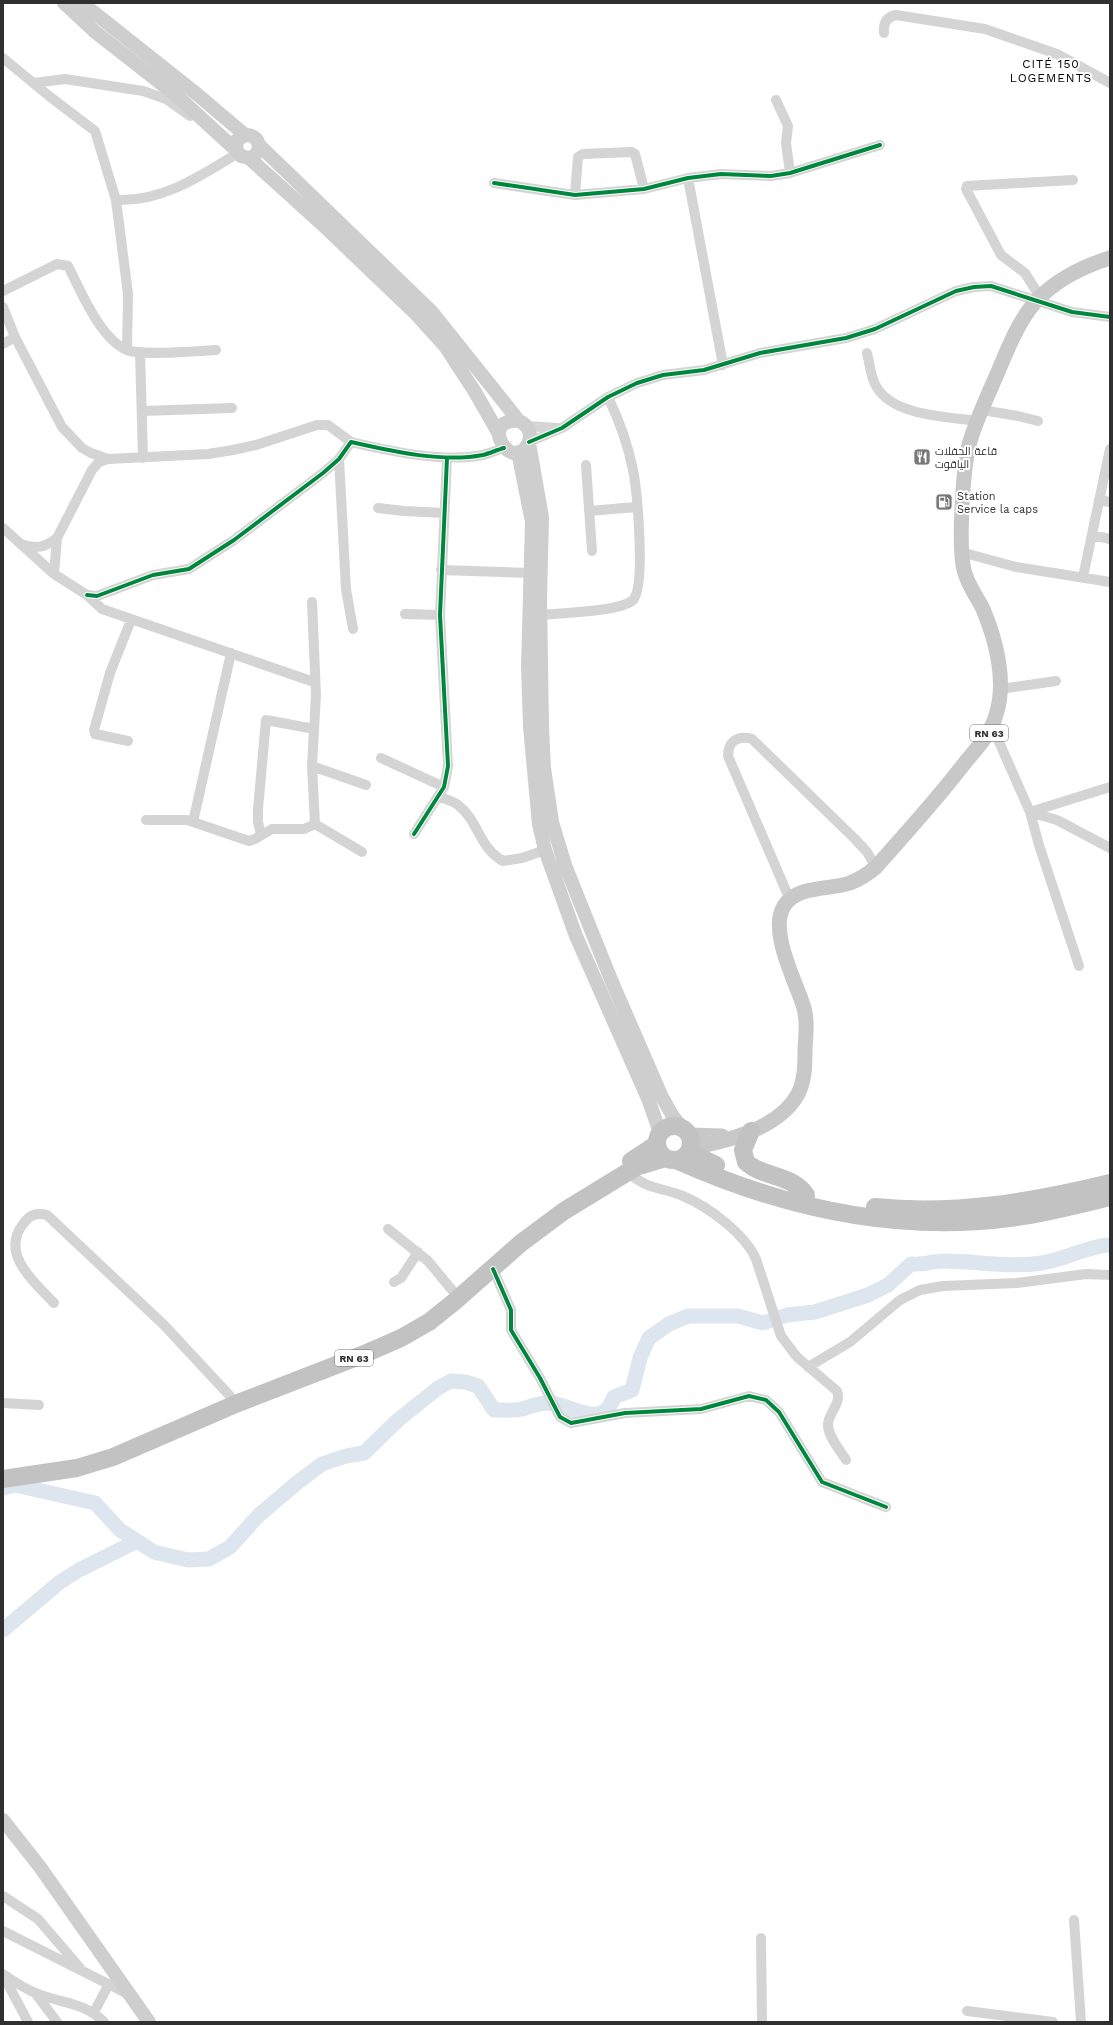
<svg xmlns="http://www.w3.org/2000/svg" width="1113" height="2025" font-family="'Work Sans',Cairo,sans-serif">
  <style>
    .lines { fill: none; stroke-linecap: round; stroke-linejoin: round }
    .river { stroke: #dde5ef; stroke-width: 15 }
    .street { stroke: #d4d4d4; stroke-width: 10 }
    .secondary { stroke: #cecece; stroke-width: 14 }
    .primary { stroke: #c8c8c8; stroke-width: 15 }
    .highway { stroke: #c2c2c2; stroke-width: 18 }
    .cycleway-casing { stroke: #fff; stroke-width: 6 }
    .cycleway { stroke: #00873e; stroke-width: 4 }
    .labels { text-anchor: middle; stroke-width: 4; stroke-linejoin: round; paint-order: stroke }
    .shield { fill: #fff; stroke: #6e6e6e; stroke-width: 1 }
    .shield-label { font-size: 10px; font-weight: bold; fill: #303030 }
    .poi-label { font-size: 11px; fill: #303030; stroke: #fff; text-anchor: start }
    .neighbourhood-label { font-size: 12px; letter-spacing: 1px; fill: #000; stroke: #fff }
  </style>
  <rect width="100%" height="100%" fill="#fff"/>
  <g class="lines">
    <path class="river" d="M3 1488 15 1485 95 1503 120 1530 154 1552 188 1560 209 1559 230 1547 258 1516 298 1482 322 1464 346 1456 364 1453 398 1420 438 1388 451 1381 465 1382 478 1386 494 1410C503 1410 514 1411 522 1409 532 1406 538 1403 549 1403 566 1404 582 1416 598 1414 607 1413 611 1405 614 1397L632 1390 640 1358 649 1338 669 1324 688 1316H738L763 1323 787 1315 815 1312 868 1295 888 1285 911 1264C923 1265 933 1261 944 1261 977 1261 1009 1268 1042 1263 1062 1260 1092 1245 1110 1245
      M3 1630 60 1582 79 1570 137 1541"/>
    <path class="street" d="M884 33C883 23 887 17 896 15L985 29 1057 54 1110 83
      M3 58 49 96 95 131 116 200 128 294 127 350
      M34 83 65 79 143 91 166 99 190 116
      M776 100 788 126 786 143 790 173
      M688 178 723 365
      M494 183 575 195 644 189 688 178 721 174 771 176 790 173 880 145
      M575 195 578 157 583 154 632 152 635 154 644 189
      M116 200C162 202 201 176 238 153
      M3 291 57 264 68 266C81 291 100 339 127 350 142 356 197 351 216 350
      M1040 297 1025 273 1001 255 966 189 967 186 1073 180
      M3 307 15 337 62 427 82 448 91 453 108 459
      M3 344 15 337
      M140 352 143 458
      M867 353C870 364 870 376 876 386 892 416 948 417 978 421
      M982 410 1018 416 1038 421
      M143 411 232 408
      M526 426 558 428
      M529 442 562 428 608 397 637 383 663 375 704 370 760 353 846 338 875 329 956 291 974 287 991 286 1072 312 1110 317
      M339 459 346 589 353 629
      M586 465 592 551
      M1099 500 1110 502
      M378 508 404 511 444 513
      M589 511 636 507
      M3 528 54 574 87 595 102 609 314 682
      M1092 535 1110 539
      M57 538 92 470 99 462 108 459 208 454 233 450 256 445 317 425H328L351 442
      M21 544C37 549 44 548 57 538L54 574
      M961 552 1016 567 1110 582
      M441 570 530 573
      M1083 577 1110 449
      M87 595 97 596 153 575 189 569 234 540 323 473 339 459 351 442C391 451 442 463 483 455 490 453 497 450 504 448
      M312 602 316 695 312 766 366 785
      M405 614 440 615
      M540 615C559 613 620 612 633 600 646 586 637 490 633 470 628 445 619 420 608 397
      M1000 689 1056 681
      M992 726 1030 812 1057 820 1110 848
      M128 741 95 734 94 730 110 673 131 620
      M381 758 444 787
      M312 766 315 824 362 852
      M438 796C444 799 453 801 458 805 478 820 479 848 503 861L522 858 545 850
      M146 820H187L249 841 255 839 272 829H304L315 824
      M193 822 231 653
      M414 834 444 787 448 766 440 615 447 458
      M261 835 258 822V809L266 720 314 729
      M790 900 728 756C728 741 738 735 752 739L855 839 867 852 876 867
      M1079 966 1039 845 1030 812 1110 787
      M628 1172C647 1190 661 1187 683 1196 709 1207 745 1234 756 1259L781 1336 797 1357 837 1391C842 1405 827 1413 828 1426 829 1438 840 1450 846 1460
      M388 1229 428 1261 452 1290
      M493 1269 511 1310V1330L540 1378 560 1417 571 1423 625 1413 701 1409 749 1396 766 1400 779 1412 822 1482 886 1507
      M394 1282 401 1278 418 1252
      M54 1303C34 1282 0 1254 23 1224 30 1215 36 1212 47 1215L164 1325 230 1396
      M808 1367 850 1342 900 1300 920 1290 943 1286 1017 1283 1086 1274 1110 1275
      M3 1403 39 1405
      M3 1896 38 1919 80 1968
      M1074 1920 1081 2022
      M3 1931 128 1994
      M761 1938 762 2022
      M3 1974C13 1981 25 1989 36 1993 61 2004 83 2001 104 2022
      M3 1975 28 2022
      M36 1994 57 2022
      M967 2011 1053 2022
      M94 2012 109 1984"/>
    <path class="secondary" d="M64 3 94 31 177 96 236 150
      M82 3 198 95 245 135C261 134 264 154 249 158L241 156 236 150 237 140 245 135
      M259 145 432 312 519 421C528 425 533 434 528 444 512 475 477 418 519 421
      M249 158 323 225 416 314 445 346 475 392 499 434
      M529 443 542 517 540 600 542 726 544 768 552 822 565 865 612 982 661 1095 672 1115 682 1128
      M518 452 532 522 528 666 530 727 539 824 545 850 576 936 649 1101 660 1133
      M3 1820 40 1867 149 2022"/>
    <path class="primary" d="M689 1135 722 1136
      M691 1148C727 1141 779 1129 798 1094 805 1080 805 1064 805 1049 806 1034 808 1016 802 1002 794 978 769 930 784 906 797 885 830 890 850 883 860 879 868 874 876 867 907 832 939 797 967 760 979 746 991 733 996 715 1007 682 996 640 983 609 977 597 967 584 964 570 958 546 963 469 969 445 975 423 985 402 994 381 1007 352 1018 318 1041 296 1061 277 1084 266 1110 258"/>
    <path class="highway" d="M657 1143a17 17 0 1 1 34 0a17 17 0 1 1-34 0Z
      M751 1131 743 1150 746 1162C763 1178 792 1174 806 1195
      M689 1152 716 1165
      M676 1160C781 1207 894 1233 1009 1218 1043 1214 1077 1205 1110 1197
      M631 1161 657 1144
      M875 1207C955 1215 1033 1202 1110 1183
      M3 1479 77 1468 113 1457 238 1403 362 1355 401 1338 429 1322 454 1302 521 1243 564 1211 636 1167 666 1158"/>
    <g class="cycleway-casing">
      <path id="cycleway" d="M494 183 575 195 644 189 688 178 721 174 771 176 790 173 880 145
        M529 442 562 428 608 397 637 383 663 375 704 370 760 353 846 338 875 329 956 291 974 287 991 286 1072 312 1110 317
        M87 595 97 596 153 575 189 569 234 540 323 473 339 459 351 442C391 451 442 463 483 455 490 453 497 450 504 448
        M414 834 444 787 448 766 440 615 447 458
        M493 1269 511 1310V1330L540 1378 560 1417 571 1423 625 1413 701 1409 749 1396 766 1400 779 1412 822 1482 886 1507"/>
    </g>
    <use href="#cycleway" class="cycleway"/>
  </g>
  <defs>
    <g id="restaurant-square" transform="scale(0.9)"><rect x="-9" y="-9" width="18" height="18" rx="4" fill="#787878" stroke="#fff"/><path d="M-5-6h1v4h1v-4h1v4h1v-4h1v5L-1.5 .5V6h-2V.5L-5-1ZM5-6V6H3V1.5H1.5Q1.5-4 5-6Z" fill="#fff"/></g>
    <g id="fuel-square" transform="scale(0.9)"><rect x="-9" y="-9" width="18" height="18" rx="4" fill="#787878" stroke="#fff"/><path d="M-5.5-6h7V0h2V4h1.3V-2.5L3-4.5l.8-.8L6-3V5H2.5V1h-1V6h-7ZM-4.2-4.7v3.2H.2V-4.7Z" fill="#fff"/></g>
  </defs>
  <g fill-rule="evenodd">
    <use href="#restaurant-square" x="922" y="457"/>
    <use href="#fuel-square" x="944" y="502"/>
  </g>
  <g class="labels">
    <g class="shield">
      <rect x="970" y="725" width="38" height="16" rx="3"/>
      <rect x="335" y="1350" width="38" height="16" rx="3"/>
    </g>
    <g class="shield-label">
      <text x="989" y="737">RN 63</text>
      <text x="354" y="1362">RN 63</text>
    </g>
    <g class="poi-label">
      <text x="935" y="455">قاعة الحفلات<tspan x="935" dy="13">الياقوت</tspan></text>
      <text x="957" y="500">Station<tspan x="957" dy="13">Service la caps</tspan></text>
    </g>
    <g class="neighbourhood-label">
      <text x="1051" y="68">CITÉ 150<tspan x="1051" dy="14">LOGEMENTS</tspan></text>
    </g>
  </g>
  <rect width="1113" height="2025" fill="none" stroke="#303030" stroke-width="8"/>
</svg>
